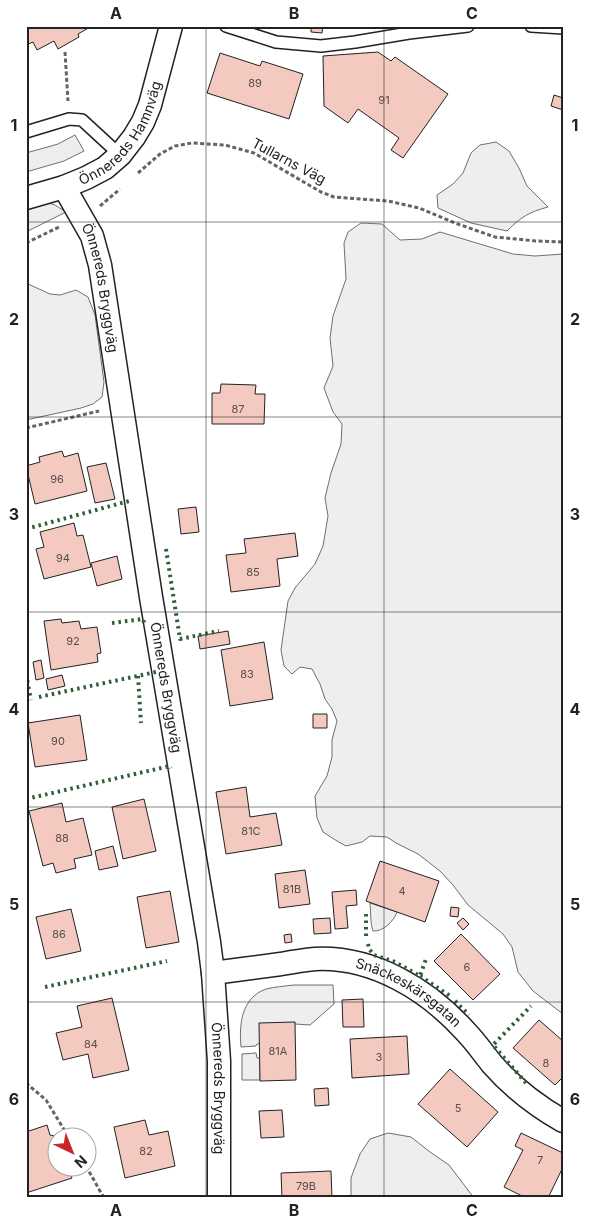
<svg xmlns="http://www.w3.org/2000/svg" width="589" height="1224" font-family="Inter,sans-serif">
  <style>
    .green { fill: #eee; stroke: #6f6f6f }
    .parking { fill: #ededed; stroke: #6f6f6f }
    .building { fill: #f3c9c0; stroke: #222 }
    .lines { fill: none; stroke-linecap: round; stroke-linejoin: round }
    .lane-casing { stroke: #222; stroke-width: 14 }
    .street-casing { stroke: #222; stroke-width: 25 }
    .path { stroke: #646464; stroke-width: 3; stroke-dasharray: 4 2.5; stroke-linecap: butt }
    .lane { stroke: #fff; stroke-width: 11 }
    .street { stroke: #fff; stroke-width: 22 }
    .hedge { stroke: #2f5e38; stroke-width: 4; stroke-dasharray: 2.5 4; stroke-linecap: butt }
    .grid { fill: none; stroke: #222; stroke-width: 1; stroke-opacity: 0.55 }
    .labels { text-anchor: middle; stroke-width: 4; stroke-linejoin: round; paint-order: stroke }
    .number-label { font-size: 11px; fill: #564c4a }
    .street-label { font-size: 14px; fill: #222; stroke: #fff }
    .neatline { fill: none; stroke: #222; stroke-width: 2 }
    .grid-label { font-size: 16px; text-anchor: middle; font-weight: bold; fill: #222 }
  </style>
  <rect width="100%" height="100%" fill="#fff"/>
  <path class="green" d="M496 142 509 151 519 168 527 186 548 207C529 212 521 217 507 231L471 223 438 208 437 195 453 184 463 173 471 153 480 145Z
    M46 202 55 205 66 212 26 232V208Z
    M361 223 382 224 400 240 422 239 440 232 513 254 535 256 563 254V1014L533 991 518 972 512 947 503 934 468 905 453 885 440 871 418 854 396 843 387 837 370 836 362 842 346 846 337 841 323 832 317 818 315 796 327 776 332 757V740L337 721 332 709 325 699 320 684 312 669 300 667 292 674 284 666 281 650 288 601 295 588 315 564 323 546 328 516 325 498 331 473 341 444 342 424 333 412 324 388 333 366 330 338 333 316 346 279 344 243 348 232Z
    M26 283 50 294 60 295 76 290 88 297 95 315 104 382 102 397 93 404 81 408 26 420Z
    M370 903 397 912C394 921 383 932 373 931 370 922 371 913 370 903Z
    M294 985H333L334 1004 310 1025 295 1024 256 1045V1046L241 1047C239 1025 241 998 266 989 274 987 285 986 294 985Z
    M256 1053 257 1058H260V1080H242V1054Z
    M388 1133 411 1137 430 1152 449 1165 474 1198H351V1178L360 1154 370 1139Z"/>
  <path class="parking" d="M75 135 84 151 64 161 26 172V153L58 144Z"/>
  <path class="building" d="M26 26H92L78 34 79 37 58 49 54 41 37 50 33 42 26 45Z
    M311 26H323L322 33 311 32Z
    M378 52 391 61 395 57 448 94 403 158 391 150 399 138 358 109 348 123 324 106 323 56Z
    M220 53 260 66 262 61 303 74 289 119 207 93Z
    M554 95 563 98V110L551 106Z
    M221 384 256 385 255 394H265L264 424H212V393H220Z
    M62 451 64 457 78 453 87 491 35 504 26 466 40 462 39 457Z
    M106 463 115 499 95 503 87 467Z
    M196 507 199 532 181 534 178 509Z
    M74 523 77 536 83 535 91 567 44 579 36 549 44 547 40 532Z
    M295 533 298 556 277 559 280 586 231 592 226 555 246 553 244 539Z
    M117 556 122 579 97 586 91 563Z
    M61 619 62 623 79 621 81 629 97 627 101 653 97 654 98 662 51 670 44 621Z
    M228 631 230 644 200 649 198 636Z
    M264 642 273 699 230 706 221 650Z
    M41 660 44 678 36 680 33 662Z
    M62 675 65 686 48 690 46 679Z
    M313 714H327V728H313Z
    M80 715 87 760 35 767 28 723Z
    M246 787 250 817 276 813 282 845 226 854 216 792Z
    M144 799 156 851 123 859 112 807Z
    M62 803 66 822 83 818 92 855 74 859 76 868 56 873 53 863 43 866 29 811Z
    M113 846 118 866 99 870 95 851Z
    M380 861 439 881 425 922 366 901Z
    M305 870 310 904 279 908 275 874Z
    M356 890 357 905 346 906 348 928 335 929 332 892Z
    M170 891 179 942 146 948 137 897Z
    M451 907 459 908 458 917 450 916Z
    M71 909 81 951 46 959 36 917Z
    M330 918 331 933 314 934 313 919Z
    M463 918 469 924 463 930 457 923Z
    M291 934 292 942 285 943 284 935Z
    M461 934 500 974 473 1000 434 961Z
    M112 998 129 1070 93 1078 88 1054 63 1060 56 1033 82 1027 77 1006Z
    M363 999 364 1027H343L342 1000Z
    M539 1020 563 1041V1077L555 1085 513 1048Z
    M295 1022 296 1080 260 1081 259 1023Z
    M407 1036 409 1074 352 1078 350 1039Z
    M450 1069 498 1112 467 1147 418 1104Z
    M328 1088 329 1105 315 1106 314 1089Z
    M282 1110 284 1137 261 1138 259 1111Z
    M145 1120 149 1135 168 1131 175 1166 125 1178 114 1127Z
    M47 1125 50 1135 58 1137V1166H68L72 1178 26 1193V1132Z
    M521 1133 563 1153V1167L548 1198H526L504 1187 523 1150 515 1146Z
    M331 1171 332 1198H282L281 1173Z"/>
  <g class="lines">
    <g class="lane-casing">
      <path id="lane" d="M226 26 276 42 321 46 355 42 409 33 468 26
        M531 26 563 28
        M26 132 69 119 82 120 120 155"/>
    </g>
    <g class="street-casing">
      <g id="street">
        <path id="s1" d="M64 187 92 236 100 265 151 597 209 942 213 973 219 1061V1198"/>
        <path id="s2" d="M26 198 64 187 86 178 105 168 120 155 134 137 143 122 150 105 171 26"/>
        <path id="s3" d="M213 973C236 970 258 967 281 964 292 962 304 960 315 959 373 956 428 990 465 1031 475 1041 483 1053 492 1064 513 1088 535 1105 563 1121"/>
      </g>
    </g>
    <path class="path" d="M65 52 68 101
      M138 173 160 154 175 146 192 143 225 145 254 153 321 192 334 197 388 201 419 208 455 223 495 237 536 241 563 242
      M100 206 120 189
      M26 243 59 227
      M26 428 99 411
      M26 1083 46 1100 68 1136
      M86 1166 104 1198"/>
    <use href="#lane" class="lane"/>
    <use href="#street" class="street"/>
    <path class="hedge" d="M26 529 129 501
      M166 549 180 639 219 631
      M112 623 143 619 145 626
      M26 674 31 700
      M138 676 141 723
      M39 697 156 672
      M26 799 170 766 171 768
      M366 914V938
      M368 944 369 949 374 955 395 962 420 976 426 959
      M420 976 450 996
      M45 987 167 961
      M455 1001 469 1015
      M526 1083 493 1045 531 1006"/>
  </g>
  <path class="grid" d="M206 26V1198M384 26V1198M26 222H563M26 417H563M26 612H563M26 807H563M26 1002H563"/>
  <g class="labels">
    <g class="number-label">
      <text x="255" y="87">89</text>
      <text x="384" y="104">91</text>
      <text x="238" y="413">87</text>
      <text x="57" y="483">96</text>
      <text x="63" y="562">94</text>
      <text x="253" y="576">85</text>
      <text x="73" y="645">92</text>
      <text x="247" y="678">83</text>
      <text x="58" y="745">90</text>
      <text x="251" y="835">81C</text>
      <text x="62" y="842">88</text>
      <text x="292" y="893">81B</text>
      <text x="402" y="895">4</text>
      <text x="59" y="938">86</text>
      <text x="467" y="971">6</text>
      <text x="91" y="1048">84</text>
      <text x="278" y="1055">81A</text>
      <text x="379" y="1061">3</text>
      <text x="546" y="1067">8</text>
      <text x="458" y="1112">5</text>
      <text x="146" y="1155">82</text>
      <text x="540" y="1164">7</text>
      <text x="306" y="1190">79B</text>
    </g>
    <g class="street-label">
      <text dy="5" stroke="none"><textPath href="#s2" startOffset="122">Önnereds Hamnväg</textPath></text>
      <text transform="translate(289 161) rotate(28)" y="5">Tullarns Väg</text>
      <text dy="5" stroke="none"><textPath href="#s1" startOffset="109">Önnereds Bryggväg</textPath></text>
      <text dy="5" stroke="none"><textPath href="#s1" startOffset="514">Önnereds Bryggväg</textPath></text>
      <text dy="5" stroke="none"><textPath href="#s3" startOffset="205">Snäckeskärsgatan</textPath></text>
      <text dy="5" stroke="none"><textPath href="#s1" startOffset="919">Önnereds Bryggväg</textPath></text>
    </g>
  </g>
  <rect width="589" height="1224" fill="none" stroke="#ffffff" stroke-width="55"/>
  <g transform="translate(72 1152) rotate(137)"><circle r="24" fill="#ffffff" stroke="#a7a7a7"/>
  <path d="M0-4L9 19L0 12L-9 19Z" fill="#c62828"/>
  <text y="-8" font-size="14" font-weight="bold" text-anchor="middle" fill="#222222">N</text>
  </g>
  <rect x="28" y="28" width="534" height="1168" class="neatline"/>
  <g class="grid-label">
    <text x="116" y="19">A</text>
    <text x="294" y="19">B</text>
    <text x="472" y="19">C</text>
    <text x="14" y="131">1</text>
    <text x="575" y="131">1</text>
    <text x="14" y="325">2</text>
    <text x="575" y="325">2</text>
    <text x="14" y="520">3</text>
    <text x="575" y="520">3</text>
    <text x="14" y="715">4</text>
    <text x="575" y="715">4</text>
    <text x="14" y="910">5</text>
    <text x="575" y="910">5</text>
    <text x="14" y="1105">6</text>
    <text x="575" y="1105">6</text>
    <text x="116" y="1216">A</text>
    <text x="294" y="1216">B</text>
    <text x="472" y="1216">C</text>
  </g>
</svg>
